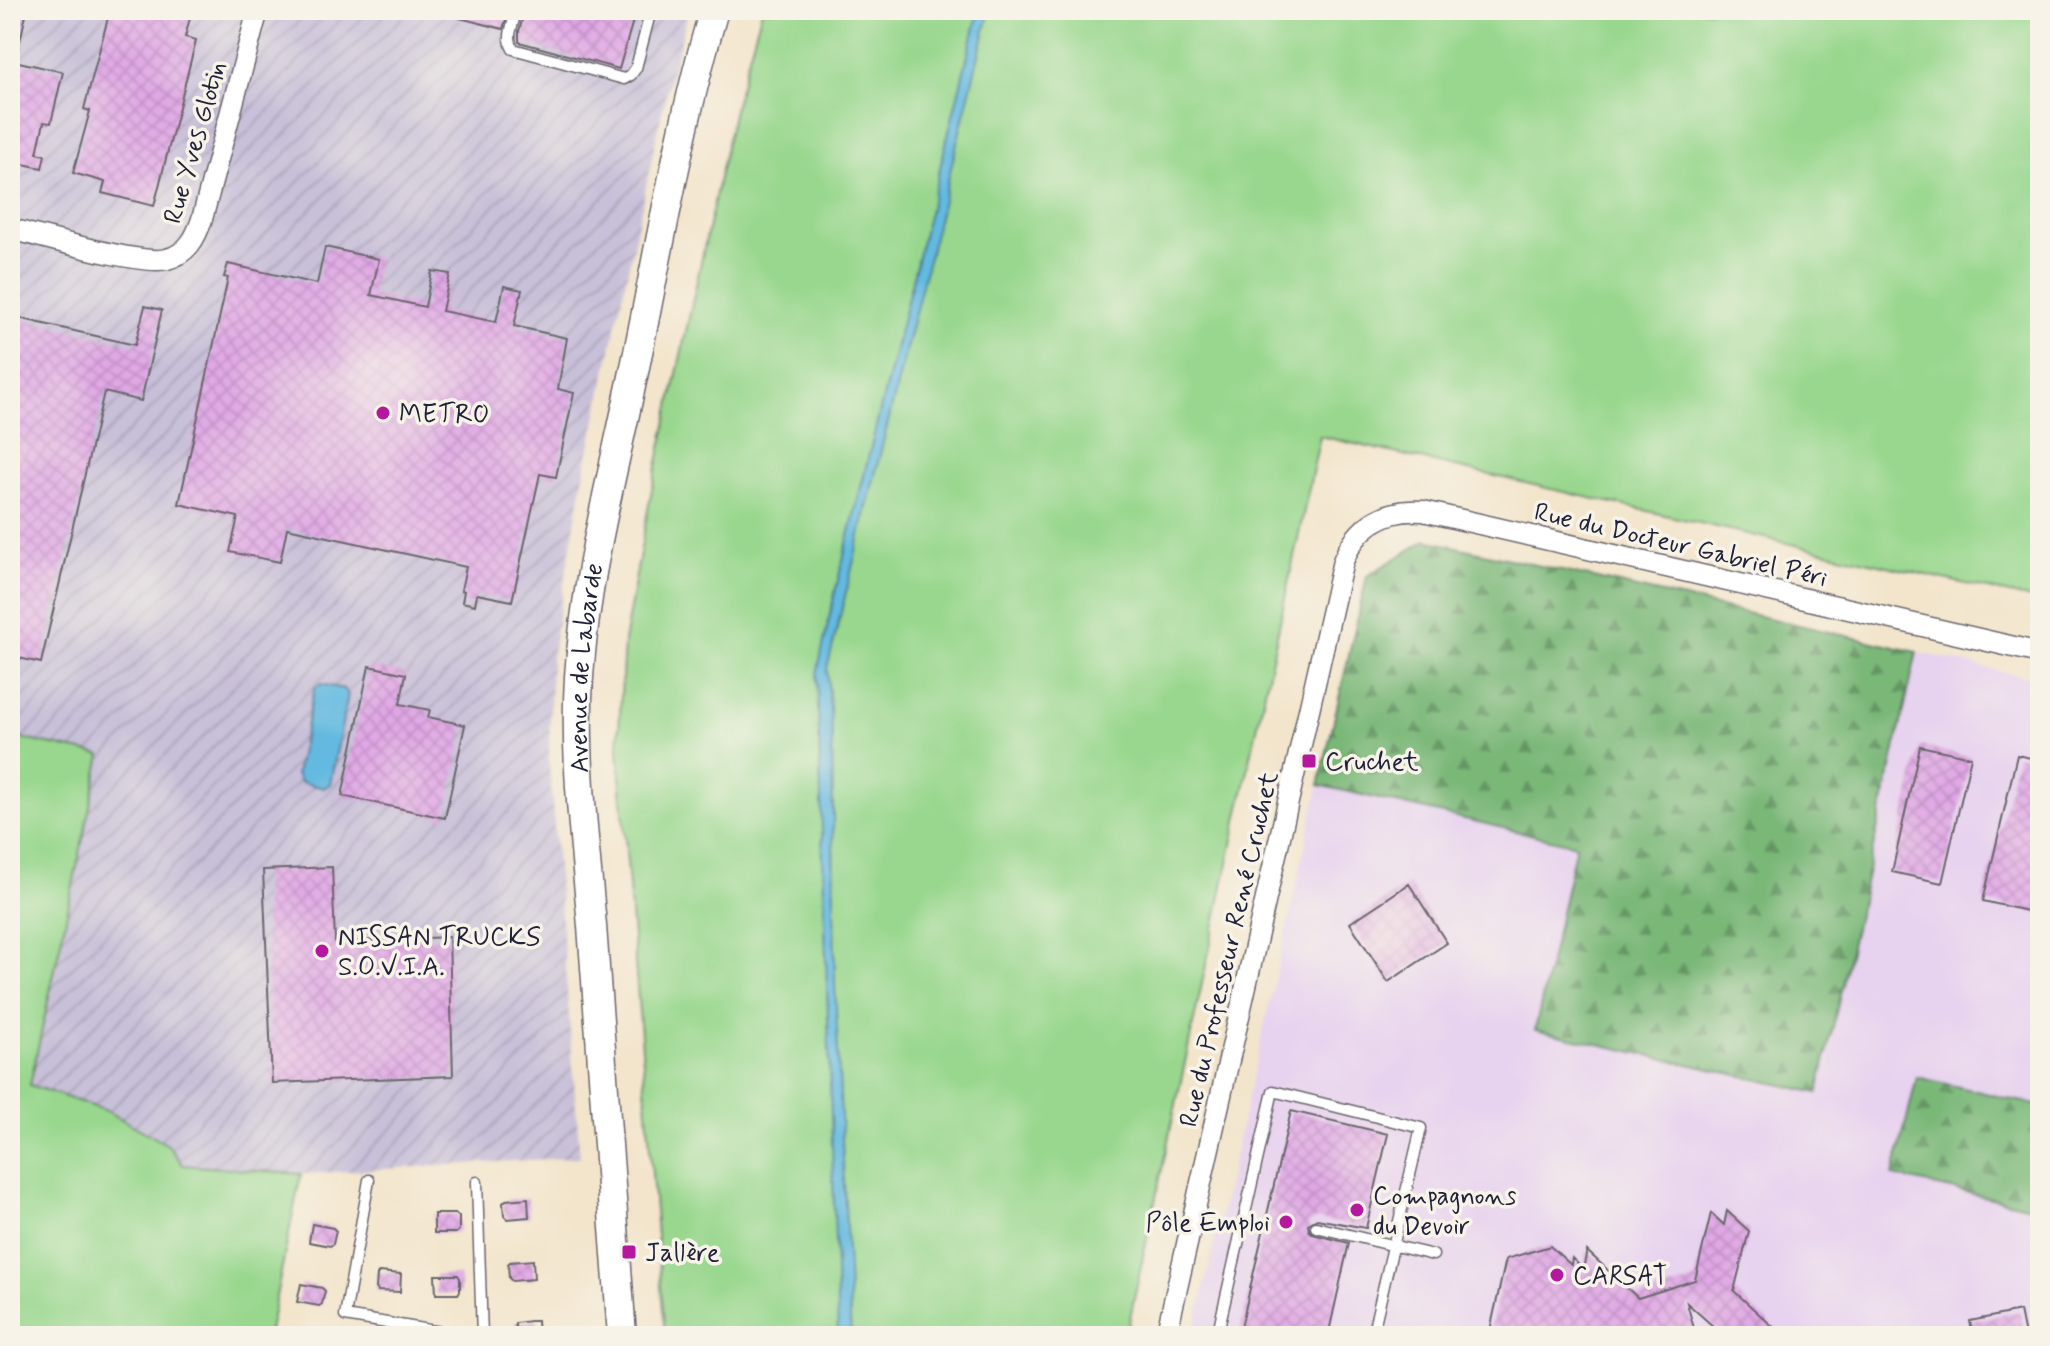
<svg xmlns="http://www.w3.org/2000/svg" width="2050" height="1346" font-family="Mynerve,sans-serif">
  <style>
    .built { fill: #e7d2ef }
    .industrial { fill: url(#industrial-furrows) }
    .grass { fill: #98d78d; stroke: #5d7c64; stroke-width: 2 }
    .forest { fill: url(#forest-firs); stroke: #4e6d5a; stroke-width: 2 }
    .water { fill: #63b9e0; stroke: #426e8e; stroke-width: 2 }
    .building { fill: url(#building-cross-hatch) }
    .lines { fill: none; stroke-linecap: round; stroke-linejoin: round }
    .lane-casing { stroke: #6b666e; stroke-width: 13 }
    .street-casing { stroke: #6b666e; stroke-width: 23 }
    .secondary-casing { stroke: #6b666e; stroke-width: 31 }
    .lane { stroke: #fff; stroke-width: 10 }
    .street { stroke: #fff; stroke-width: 20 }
    .secondary { stroke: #fff; stroke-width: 28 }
    .poi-dot { fill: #b5179e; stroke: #f7f3e8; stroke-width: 3 }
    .labels { text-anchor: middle; stroke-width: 7; stroke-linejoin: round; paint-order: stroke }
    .street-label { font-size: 26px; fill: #22223b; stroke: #f7f3e8 }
    .poi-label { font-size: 26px; fill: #22223b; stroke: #f7f3e8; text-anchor: start }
  </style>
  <defs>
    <pattern id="industrial-furrows" width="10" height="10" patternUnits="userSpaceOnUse" patternTransform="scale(2)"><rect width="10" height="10" fill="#c8bfd8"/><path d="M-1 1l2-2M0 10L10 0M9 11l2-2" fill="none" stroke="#aca4ba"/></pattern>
    <pattern id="forest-firs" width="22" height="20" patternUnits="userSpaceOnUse" patternTransform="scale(2)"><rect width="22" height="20" fill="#7ab878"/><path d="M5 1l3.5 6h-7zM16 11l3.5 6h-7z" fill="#649564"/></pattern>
    <pattern id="building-cross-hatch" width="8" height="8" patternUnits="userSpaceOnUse" patternTransform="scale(2)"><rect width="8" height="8" fill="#e0a7e5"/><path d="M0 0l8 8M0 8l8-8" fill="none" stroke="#c08fc5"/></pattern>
  </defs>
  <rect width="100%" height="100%" fill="#f7f3e8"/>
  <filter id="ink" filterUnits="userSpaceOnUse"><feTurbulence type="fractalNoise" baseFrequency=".0125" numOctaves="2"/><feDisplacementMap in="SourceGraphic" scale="16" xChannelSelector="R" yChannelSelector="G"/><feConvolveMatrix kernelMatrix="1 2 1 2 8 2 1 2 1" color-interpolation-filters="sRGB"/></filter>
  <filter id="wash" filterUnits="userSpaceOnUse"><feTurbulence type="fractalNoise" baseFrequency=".006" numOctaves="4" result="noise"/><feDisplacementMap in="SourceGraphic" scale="32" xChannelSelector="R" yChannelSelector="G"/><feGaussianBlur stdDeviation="1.8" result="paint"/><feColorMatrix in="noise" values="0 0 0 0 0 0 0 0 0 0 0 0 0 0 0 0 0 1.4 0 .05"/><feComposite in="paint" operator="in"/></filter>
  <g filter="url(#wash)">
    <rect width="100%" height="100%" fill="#f3e5cc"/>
    <path class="built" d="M1426 540 2040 680V1336H1193L1367 576Z"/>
    <path class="industrial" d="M10 10H689L666 93 582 484 551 658 549 762 580 1157 301 1174 183 1165 168 1145 107 1111 30 1085 101 756 10 736Z"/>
    <path class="grass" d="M762 10H2040V601L1320 436 1126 1336H665L618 750 624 641 650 499 734 109Z
      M10 736 101 755 30 1085 107 1111 168 1145 183 1165 301 1174 268 1336H10Z"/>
    <path class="forest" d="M1426 540 1917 652 1818 1093 1535 1030 1576 845 1319 785 1367 576Z
      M1917 1077 2040 1106V1209L1893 1176Z"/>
    <path class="water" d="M979 10H990L827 669 832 734 835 983 851 1336H838L817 673 836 588Z
      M320 684 344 689 348 695 330 784 324 788 300 782 296 774 314 689Z"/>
    <g id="blocks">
      <path class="building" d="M10 10H27L16 59H10Z
        M110 10H192L185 37 196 40 154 206 102 193 105 182 73 173 90 111 84 109Z
        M448 10H509L503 29 448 15Z
        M525 10H636L619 69 519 42V31Z
        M10 60 63 72 51 123 44 122 37 153 45 155 42 168 18 163 19 157 10 154Z
        M325 247 379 259 371 295 425 307 432 271 450 274 442 311 496 322 504 286 522 290 514 326 567 338 558 389 574 393 556 477 540 474 512 601 477 594 475 605 462 602 464 591 461 590 466 567 287 528 280 562 230 552 238 517 179 504 228 278 224 277 228 264 317 284Z
        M145 306 162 310 141 401 104 392 41 663 10 656V316L135 345Z
        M369 666 406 674 400 704 430 710 428 717 465 725 445 818 342 796Z
        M1920 746 1971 757 1942 883 1892 872Z
        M2017 755 2040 760 2036 792 2040 793V914L1983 901Z
        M332 867 335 942 449 937 453 1076 272 1083 263 870Z
        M1409 884 1447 943 1388 982 1350 923Z
        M1291 1111 1388 1134 1366 1228 1317 1219 1308 1224 1309 1230 1313 1234 1349 1243 1328 1336H1239Z
        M528 1198 529 1217 507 1219 504 1216 503 1203 506 1200Z
        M1727 1211 1749 1231 1734 1291 1783 1336H1724L1687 1303 1696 1336H1502L1491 1326 1506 1259 1550 1246 1571 1265 1572 1258 1583 1269 1587 1251 1638 1298 1695 1280 1711 1213 1724 1225Z
        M434 1214H456L459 1217V1230L456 1233H434Z
        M312 1224 333 1228 336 1231 333 1244 330 1246 309 1242Z
        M533 1260 534 1279 512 1281 509 1278 508 1264 510 1262Z
        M379 1272 401 1274 400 1292 378 1291 376 1288 377 1275Z
        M435 1275H458L460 1278V1291L458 1294H436Z
        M301 1284 322 1288 325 1291 322 1304 319 1306 297 1302Z
        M2020 1311 2025 1336H1973L1970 1321Z
        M530 1321H537L538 1336H516L515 1323Z"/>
    </g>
  </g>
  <g filter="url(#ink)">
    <use href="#blocks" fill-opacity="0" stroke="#6b666e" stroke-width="2"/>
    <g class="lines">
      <g class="lane-casing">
        <path id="lane" d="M517 10C513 23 506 37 513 49L624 79 631 75 636 68 651 10
          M369 1180 345 1316 465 1336
          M477 1182 482 1336
          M1316 1227 1433 1255
          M1217 1336 1273 1091 1421 1128 1372 1336"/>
      </g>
      <g class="street-casing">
        <path id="street" d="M10 229C41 236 142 266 167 259 187 254 196 238 202 219L258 10
          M1166 1336 1343 561C1357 526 1385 508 1423 511L2040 653"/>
      </g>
      <g class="secondary-casing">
        <g id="secondary">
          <path id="s1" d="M622 1336C612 1199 602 1063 592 926 585 844 574 759 579 677 586 574 613 473 634 372 659 251 679 129 714 10"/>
        </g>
      </g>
      <use href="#lane" class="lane"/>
      <use href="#street" class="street"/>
      <use href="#secondary" class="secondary"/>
    </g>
  </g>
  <g class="poi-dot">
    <circle cx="383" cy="413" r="8"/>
    <rect x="1301" y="753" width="16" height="16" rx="4"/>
    <circle cx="322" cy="951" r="8"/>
    <circle cx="1357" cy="1210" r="8"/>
    <circle cx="1286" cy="1222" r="8"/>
    <rect x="621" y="1244" width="16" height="16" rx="4"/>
    <circle cx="1557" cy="1275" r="8"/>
  </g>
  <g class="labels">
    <g class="street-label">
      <text transform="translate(194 142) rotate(-74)" y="9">Rue Yves Glotin</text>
      <text transform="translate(1681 544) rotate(13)" y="9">Rue du Docteur Gabriel Péri</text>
      <text dy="9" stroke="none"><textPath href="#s1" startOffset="670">Avenue de Labarde</textPath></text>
      <text transform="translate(1228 949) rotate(-77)" y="9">Rue du Professeur René Cruchet</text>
    </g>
    <g class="poi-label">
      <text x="399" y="422">METRO</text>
      <text x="1325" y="770">Cruchet</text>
      <text x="338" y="945">NISSAN TRUCKS<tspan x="338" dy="30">S.O.V.I.A.</tspan></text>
      <text x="1373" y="1204">Compagnons<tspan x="1373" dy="30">du Devoir</tspan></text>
      <text x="1270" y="1231" text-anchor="end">Pôle Emploi</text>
      <text x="645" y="1261">Jallère</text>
      <text x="1573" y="1284">CARSAT</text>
    </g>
  </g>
  <rect width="2050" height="1346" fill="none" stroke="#f7f3e8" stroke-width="40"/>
</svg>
